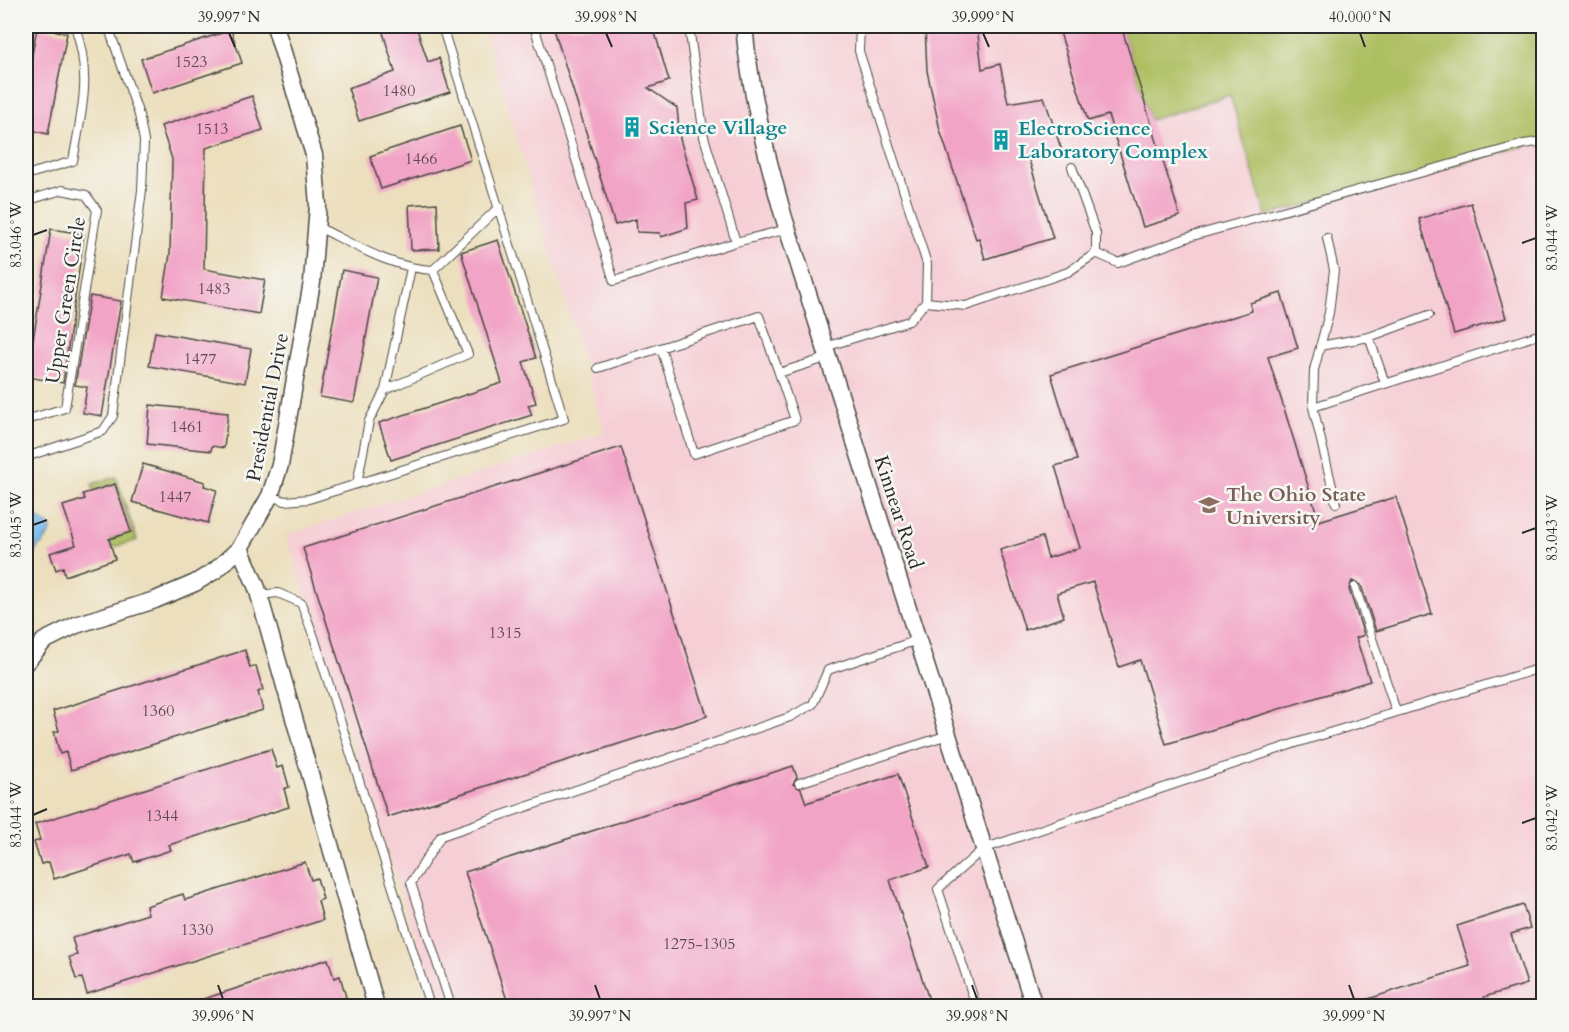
<svg xmlns="http://www.w3.org/2000/svg" width="1569" height="1032" font-family="Cardo,serif">
  <style>
    .built { fill: #f6cfd6 }
    .green { fill: #aebf62; stroke: #6c7546; stroke-width: 1.5 }
    .water { fill: #78bcee; stroke: #52748c; stroke-width: 1.5 }
    .building { fill: #f2a4c6 }
    .lines { fill: none; stroke-linecap: round; stroke-linejoin: round }
    .lane-casing { stroke: #484641; stroke-width: 10 }
    .street-casing { stroke: #484641; stroke-width: 19 }
    .lane { stroke: #fff; stroke-width: 8 }
    .street { stroke: #fff; stroke-width: 16 }
    .ticks { fill: none; stroke: #2b2b2b; stroke-width: 2 }
    .labels { text-anchor: middle; stroke-width: 5; stroke-linejoin: round; paint-order: stroke }
    .number-label { font-size: 16px; fill: #5d4952 }
    .culture-label { font-size: 20px; font-weight: bold; fill: #0d838f; stroke: #f6f6f2; text-anchor: start }
    .street-label { font-size: 20px; fill: #2b2b2b; stroke: #f6f6f2 }
    .education-label { font-size: 20px; font-weight: bold; fill: #785e54; stroke: #f6f6f2; text-anchor: start }
    .neatline { fill: none; stroke: #2b2b2b; stroke-width: 2 }
    .ticks-label { font-size: 15px; text-anchor: middle; fill: #2b2b2b }
  </style>
  <rect width="100%" height="100%" fill="#f6f6f2"/>
  <filter id="ink" filterUnits="userSpaceOnUse"><feTurbulence type="fractalNoise" baseFrequency=".0167" numOctaves="2"/><feDisplacementMap in="SourceGraphic" scale="12" xChannelSelector="R" yChannelSelector="G"/><feConvolveMatrix kernelMatrix="1 2 1 2 8 2 1 2 1" color-interpolation-filters="sRGB"/></filter>
  <filter id="wash" filterUnits="userSpaceOnUse"><feTurbulence type="fractalNoise" baseFrequency=".008" numOctaves="4" result="noise"/><feDisplacementMap in="SourceGraphic" scale="24" xChannelSelector="R" yChannelSelector="G"/><feGaussianBlur stdDeviation="1.35" result="paint"/><feColorMatrix in="noise" values="0 0 0 0 0 0 0 0 0 0 0 0 0 0 0 0 0 1.4 0 .05"/><feComposite in="paint" operator="in"/></filter>
  <g filter="url(#wash)">
    <rect width="100%" height="100%" fill="#ecdfbd"/>
    <path class="built" d="M483 26H1543V1006H437L286 535 605 433Z"/>
    <path class="green" d="M1121 26H1543V141L1266 216 1230 95 1150 120Z
      M116 477 137 540 111 548 109 539 131 532 115 484 94 491 92 484Z"/>
    <path class="water" d="M34 516 49 525 51 530 43 544 38 546 31 560 27 561C24 550 21 522 34 516Z"/>
    <g id="blocks">
      <path class="building" d="M381 26H416L428 62 439 58 450 92 359 121 348 88 395 72Z
        M553 26H653L669 81 648 88 677 108 680 139 698 200 686 203 688 228 661 237 660 233 637 232 636 219 615 225Z
        M925 26H977L982 69 1000 64 1008 103 1044 97 1062 151 1029 160 1053 238 985 259 979 238 976 239 940 130 927 71Z
        M1058 26H1121L1180 216 1143 227 1108 115 1088 121Z
        M37 27 67 33 48 134 26 129V89Z
        M231 30 242 63 152 93 141 59Z
        M252 96 263 130 206 148 204 269 265 280 259 314 163 297 170 254 172 159 161 126Z
        M460 126 471 160 381 189 370 156Z
        M437 203 439 249 411 250 409 205Z
        M1471 203 1506 318 1454 334 1419 219Z
        M51 229 84 234 63 383 27 377Z
        M498 240 536 358 523 362 536 403 528 405 532 415 391 460 379 423 502 383 461 252Z
        M342 270 377 277 354 403 320 397Z
        M1281 293 1298 348 1268 357 1319 521 1396 497 1432 614 1376 631 1361 585 1352 581 1349 589 1364 635 1356 638 1370 681 1166 744 1140 660 1119 667 1093 582 1057 593 1064 617 1025 630 1000 550 1042 537 1048 558 1080 548 1055 466 1077 460 1051 374 1252 311 1250 303Z
        M90 296 121 301 102 416 83 413 87 387 75 385Z
        M155 332 251 349 245 383 149 366Z
        M150 405 228 413 224 448 212 446 211 451 147 444Z
        M621 447 707 716 388 817 303 548Z
        M143 464 205 482 204 486 217 490 208 523 132 502Z
        M115 484 131 532 109 539 115 559 65 576 63 567 56 570 50 553 76 545 63 506 85 499 83 494Z
        M245 650 250 668 256 666 263 690 258 692 263 710 71 770 66 752 60 754 54 732 59 731 53 711Z
        M271 749 277 768 283 766 289 787 284 789 289 807 169 845 171 850 134 862 131 854 54 879 49 862 41 864 34 842 40 840 35 824Z
        M793 766 797 777 793 784 801 789 806 803 898 774 929 867 890 880 931 1006H509L465 872Z
        M305 862 311 880 317 878 323 899 318 901 323 920 87 994 82 978 76 979 69 957 77 955 72 938 148 914 146 906 183 894 185 900Z
        M1523 905 1530 928 1511 934 1527 984 1484 997 1487 1006H1356V1003L1470 966 1457 926Z
        M328 959 334 978 340 976 346 997 341 999 343 1006H191V1003Z"/>
    </g>
  </g>
  <g filter="url(#ink)">
    <use href="#blocks" fill-opacity="0" stroke="#484641" stroke-width="1.5"/>
    <g class="lines">
      <g class="lane-casing">
        <path id="lane" d="M534 26 614 281 736 242 788 229
          M689 26 704 137 736 242
          M26 175 73 161C82 110 92 76 75 26
          M26 201 62 190 86 195 97 210 65 408 26 420
          M318 227C355 245 391 268 433 270L499 207
          M1096 253 1118 263 1189 237 1524 144 1544 141
          M926 302 966 306 1068 272 1096 253V233L1072 167
          M1369 337 1385 383
          M1320 346 1369 337 1429 315
          M825 347 909 321 926 302 927 264 859 51 860 26
          M661 348 694 454 795 420 779 373
          M598 368 759 316 779 373 829 357
          M385 390 468 354 433 270
          M1313 407 1314 370 1329 313 1334 270 1327 238
          M26 457 103 431 113 416 142 190 144 141 139 115 108 26
          M357 484 369 421 385 390 411 268
          M270 496 285 501 309 499 564 419 442 26
          M1336 503 1313 407 1544 333
          M1355 587 1396 711
          M259 595 278 593 301 603 314 637 430 1006
          M799 783 948 735
          M451 1006 411 883 441 836 790 717 813 704 828 670 918 640
          M976 1006 938 889 983 849 1296 743 1544 667"/>
      </g>
      <g class="street-casing">
        <path id="street" d="M744 26C750 92 766 154 784 218L1034 1006
          M240 548 257 588 376 1006
          M26 662 44 641 76 625 155 600 195 583 216 570 240 548 270 496 280 465 312 282 318 205 314 155 275 26
          M26 1001 27 1006"/>
      </g>
      <use href="#lane" class="lane"/>
      <use href="#street" class="street"/>
    </g>
  </g>
  <path class="ticks" d="M229 33 235 47M606 33 612 47M983 33 989 47M1360 33 1365 47M33 235 47 230M1522 243 1536 238M33 525 47 520M1522 533 1536 528M33 815 47 809M1522 823 1536 818M218 985 223 999M595 985 600 999M972 985 977 999M1349 985 1354 999"/>
  <defs>
    <g id="building-bare" transform="scale(1.62)"><path d="M-4-6H4V6H1V3H-1V6H-4ZM-2.5-4.3h1.7v1.8h-1.7ZM.8-4.3h1.7v1.8H.8ZM-2.5-1h1.7V.8h-1.7ZM.8-1h1.7V.8H.8Z" fill="#0f9aa8" stroke="#f6f6f2" stroke-width="2.5" paint-order="stroke"/></g>
    <g id="university-bare" transform="scale(1.62)"><path d="M0-5L7-2L0 1L-7-2ZM-4 1L0 2.5L4 1V4Q0 6-4 4Z" fill="#8d6e63" stroke="#f6f6f2" stroke-width="2.5" paint-order="stroke"/></g>
  </defs>
  <g fill-rule="evenodd">
    <use href="#building-bare" x="632" y="127"/>
    <use href="#building-bare" x="1001" y="140"/>
    <use href="#university-bare" x="1209" y="505"/>
  </g>
  <g class="labels">
    <g class="number-label">
      <text x="191" y="67">1523</text>
      <text x="399" y="96">1480</text>
      <text x="212" y="134">1513</text>
      <text x="421" y="164">1466</text>
      <text x="214" y="294">1483</text>
      <text x="200" y="364">1477</text>
      <text x="187" y="432">1461</text>
      <text x="175" y="502">1447</text>
      <text x="505" y="638">1315</text>
      <text x="158" y="716">1360</text>
      <text x="162" y="821">1344</text>
      <text x="197" y="935">1330</text>
      <text x="699" y="949">1275-1305</text>
    </g>
    <g class="culture-label">
      <text x="649" y="134">Science Village</text>
      <text x="1018" y="135">ElectroScience<tspan x="1018" dy="23">Laboratory Complex</tspan></text>
    </g>
    <g class="street-label">
      <text transform="translate(65 300) rotate(-81)" y="7">Upper Green Circle</text>
      <text transform="translate(267 407) rotate(-79)" y="7">Presidential Drive</text>
      <text transform="translate(899 512) rotate(72)" y="7">Kinnear Road</text>
    </g>
    <g class="education-label">
      <text x="1226" y="501">The Ohio State<tspan x="1226" dy="23">University</tspan></text>
    </g>
  </g>
  <rect width="1569" height="1032" fill="none" stroke="#f6f6f2" stroke-width="66"/>
  <rect x="33" y="33" width="1503" height="966" class="neatline"/>
  <g class="ticks-label">
    <text x="229" y="22">39.997°N</text>
    <text x="606" y="22">39.998°N</text>
    <text x="983" y="22">39.999°N</text>
    <text x="1360" y="22">40.000°N</text>
    <text transform="translate(16 235) rotate(-90)" y="5">83.046°W</text>
    <text transform="translate(1552 238) rotate(-90)" y="5">83.044°W</text>
    <text transform="translate(16 525) rotate(-90)" y="5">83.045°W</text>
    <text transform="translate(1552 528) rotate(-90)" y="5">83.043°W</text>
    <text transform="translate(16 815) rotate(-90)" y="5">83.044°W</text>
    <text transform="translate(1552 818) rotate(-90)" y="5">83.042°W</text>
    <text x="223" y="1021">39.996°N</text>
    <text x="600" y="1021">39.997°N</text>
    <text x="977" y="1021">39.998°N</text>
    <text x="1354" y="1021">39.999°N</text>
  </g>
</svg>
